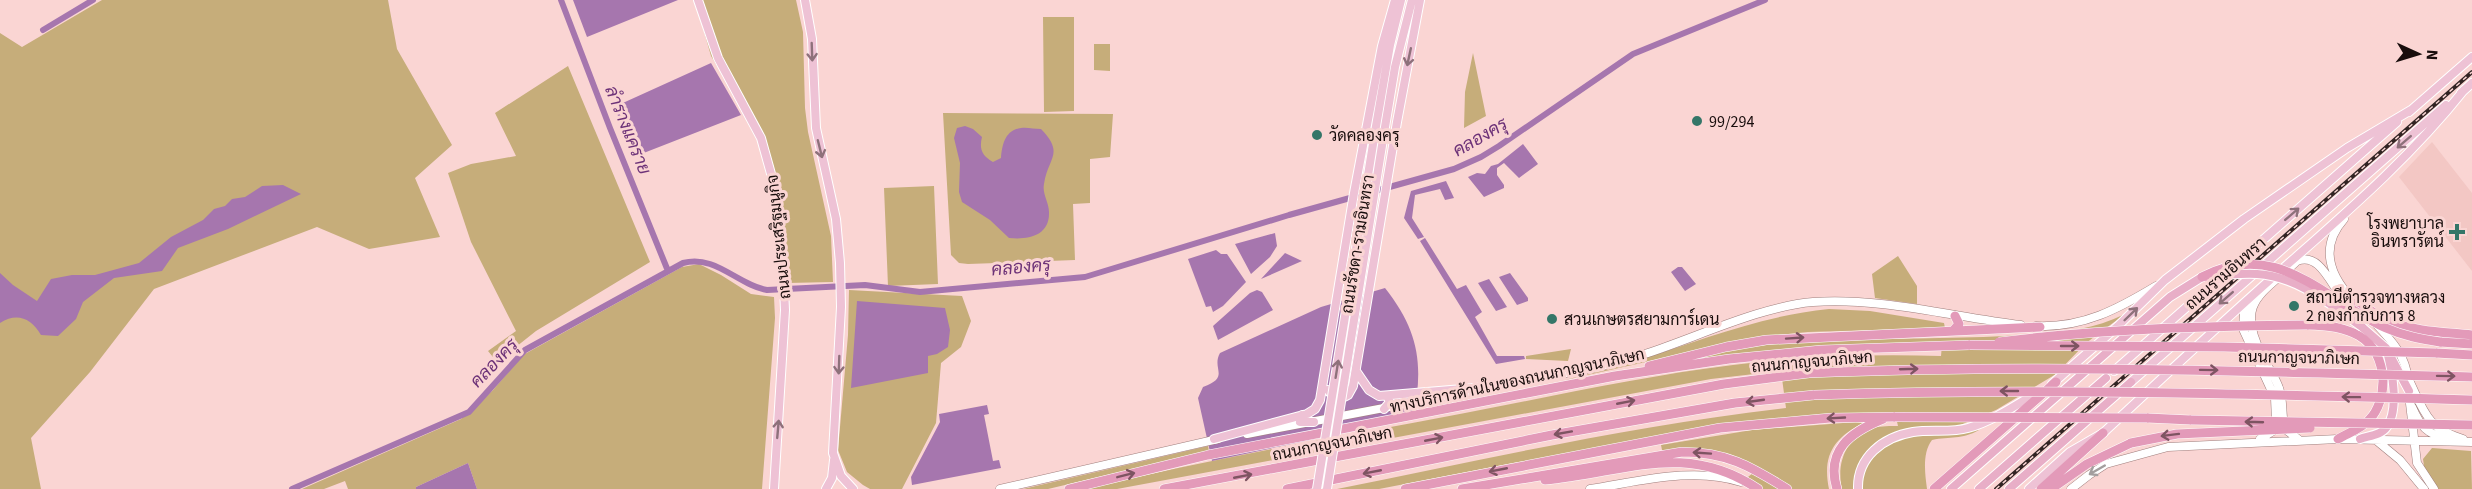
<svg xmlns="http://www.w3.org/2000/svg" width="2472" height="489" font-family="'Source Sans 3',Sarabun,sans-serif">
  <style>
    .built { fill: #f3c7c4 }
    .green { fill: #c6ad7a }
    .water { fill: #a676ae }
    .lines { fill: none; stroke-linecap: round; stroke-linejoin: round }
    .canal { stroke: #a676ae; stroke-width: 6 }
    .secondary-casing { stroke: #a07f7d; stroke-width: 9 }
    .primary-casing { stroke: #fff; stroke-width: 10 }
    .trunk-casing { stroke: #fff; stroke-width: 10 }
    .motorway-casing { stroke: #fff; stroke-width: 10 }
    .secondary { stroke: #fff; stroke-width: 8 }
    .primary { stroke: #eec2d5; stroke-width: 8 }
    .trunk { stroke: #e8aec7; stroke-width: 8 }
    .motorway { stroke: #e39ab9; stroke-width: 9 }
    .rail-casing { stroke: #322423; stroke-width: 4 }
    .rail { stroke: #fad5d3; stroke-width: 1.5; stroke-dasharray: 4.5; stroke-linecap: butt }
    .primary-bridge-casing { stroke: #fff; stroke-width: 10; stroke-linecap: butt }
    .trunk-bridge-casing { stroke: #fff; stroke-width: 10; stroke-linecap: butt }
    .motorway-bridge-casing { stroke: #fff; stroke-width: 10; stroke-linecap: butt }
    .primary-bridge { stroke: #eec2d5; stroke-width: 8 }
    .trunk-bridge { stroke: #e8aec7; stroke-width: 8 }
    .motorway-bridge { stroke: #e39ab9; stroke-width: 9 }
    .oneway { stroke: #8e717b }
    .oneway2 { stroke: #7e5462 }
    .oneway3 { stroke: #a39e9e }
    .poi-dot { fill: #347668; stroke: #fad5d3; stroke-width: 2 }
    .labels { text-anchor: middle; stroke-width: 6; stroke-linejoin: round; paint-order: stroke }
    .poi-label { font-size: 16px; fill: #180d0c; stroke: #fad5d3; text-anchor: start }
    .street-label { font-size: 16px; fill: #180d0c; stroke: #fad5d3 }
    .water-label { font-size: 18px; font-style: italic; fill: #6d3278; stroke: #fad5d3 }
  </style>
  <rect width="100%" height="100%" fill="#fad5d3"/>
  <path class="built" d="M2432 142 2472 193V271L2399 177Z"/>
  <path class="green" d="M102 0H388L397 49 452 145 415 178 440 237 369 249 317 227 154 289 90 372 31 438 41 489H0V33L22 47Z
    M695 0H796L803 32 805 108 808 132 831 236 833 282 787 283 765 143 711 56Z
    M1043 17H1074V111L1044 112Z
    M1094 44H1110V71L1094 70Z
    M1473 53 1486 116 1464 128 1465 92Z
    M568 66 650 262 536 331 497 362 488 351 516 331 471 242 448 173 471 164 516 156 495 113Z
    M943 113 1113 114 1110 157 1090 159V203L1073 204 1075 260 968 264 959 263 951 255Z
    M934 186 938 284 888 286 884 188Z
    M1898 256 1917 286V304L1875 298 1872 274Z
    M699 264 721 275 751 294 774 297 775 318 762 489H477L468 463 416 487V489H348L345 481 324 489H302L461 419 493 390 523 355 682 267Z
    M849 290 962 296 971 321 961 347 941 363 936 423 902 489H870L863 485 847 472 838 450 848 335Z
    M1829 309 1870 311 1944 323 1945 328 1808 332 1758 337 1565 380C1588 374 1612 369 1636 361 1702 340 1760 316 1829 309Z
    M2125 314 2086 343 2056 374 1996 410 1958 426 1925 427V436L1979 430C1961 440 1951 436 1932 440 1922 453 1925 474 1927 489H1842C1836 463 1846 436 1874 428 1881 426 1891 426 1898 426L1895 413 1787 418 1513 463 1379 489H1337C1486 459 1635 425 1786 408L1781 371 1711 379 1117 489H1087C1212 458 1339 437 1465 413 1554 396 1643 376 1733 365 1802 356 1872 354 1941 356L1942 345 1686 363 1685 359C1733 349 1781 341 1830 340 1889 338 1947 339 2005 336 2047 333 2087 333 2125 314Z
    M1571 349 1568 361 1526 359V356Z
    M1856 422 1863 423C1834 438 1822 455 1829 489H1762L1748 477 1758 469 1732 455 1704 450H1662L1661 445 1752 430Z
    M1208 446 1209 451 1048 489H1023Z
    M2432 448 2471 451 2472 489H2438L2425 473 2423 459Z"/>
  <path class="water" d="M573 0H678L587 37Z
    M711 63 741 115 636 156 614 107Z
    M965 126 973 129 982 137C979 149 982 156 993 162L1001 158C1002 145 1005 130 1021 128 1027 127 1034 129 1041 129 1065 154 1048 157 1044 184 1042 194 1049 202 1049 212 1050 236 1028 240 1009 238L990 220 962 202 959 192 960 163 954 138 957 128Z
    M1523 144 1538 164 1519 178 1504 163 1497 168V175L1504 185V188L1484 197 1468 177 1477 173 1485 174 1491 166 1498 164Z
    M1446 181 1454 198 1445 200 1440 189 1415 195 1412 218 1424 237 1418 239 1404 218 1411 191Z
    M283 185 301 194 228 229 178 248 162 271 114 278 83 302 76 319 58 336 41 335C31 318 17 312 0 323V273L13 285 37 301 51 279 72 275H95L139 263 171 237 203 220 214 209 225 206 232 199 245 197 262 186Z
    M1275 233 1277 246 1270 257 1251 274 1235 244Z
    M1425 238 1457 289 1466 285 1482 312 1475 317 1497 356H1524L1525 359 1496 364 1420 241Z
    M1216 250 1221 254H1227L1246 282 1223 306 1213 312 1211 306 1206 307 1188 259Z
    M1285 253 1302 261 1261 279Z
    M1678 267H1682L1696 284 1685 291 1671 272Z
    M1510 273 1528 298V301L1517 305 1499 277Z
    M1489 279 1507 307 1496 311 1478 283Z
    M1385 288C1419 331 1424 365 1413 418L1212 461 1198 398 1203 387C1231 377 1211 369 1220 353L1321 307Z
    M1257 290 1262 292 1273 310 1218 340 1213 326 1250 293Z
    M857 301 945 308 950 330 948 347 937 354 928 356V373L851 388Z
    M987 405 989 414 984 415 993 461 999 460 1001 468 912 485 911 477 940 422 939 414Z
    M468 463 477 489H416V487Z"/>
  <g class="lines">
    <path class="canal" d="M561 0 610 128 668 271
      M43 30 93 0
      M292 489 469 412 525 350 683 263C715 254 738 285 767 290L865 285 920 292 1085 277 1289 215 1454 169 1481 157 1499 146 1633 54 1765 0"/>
    <g class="secondary-casing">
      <path id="secondary" d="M2344 219C2319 247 2330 276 2353 300
        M2252 298 2244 313 2243 329 2275 398 2276 421 2273 431 2260 439
        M2376 324C2392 341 2406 356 2408 380
        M2036 326C2083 328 2118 309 2156 286
        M2408 378C2424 411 2426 428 2463 439
        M1483 388C1538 377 1595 371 1648 353 1697 337 1762 306 1813 302 1880 297 1954 317 2021 325
        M2409 395 2417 463 2434 489
        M2412 407C2420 425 2427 436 2447 437
        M1247 434 1468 392
        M2298 439 2285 429C2281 416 2284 401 2279 388 2275 376 2267 366 2262 355 2235 302 2261 295 2297 261 2321 251 2332 289 2346 302
        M2377 441 2400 460 2424 489
        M1000 489 1218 439
        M1590 489C1637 482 1694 466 1741 482
        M2071 489 2089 475 2106 464 2168 447 2338 439 2472 442"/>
    </g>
    <g class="primary-casing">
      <path id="primary" d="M698 0 718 58 761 138 775 188 783 268 785 310 774 489
        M805 0 812 39 816 128 836 219 840 263 841 307 833 453 841 476 853 489
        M2461 93 2472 83
        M2409 112 2472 57
        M1375 132 1390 45 1401 0
        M1384 133 1395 67 1412 0
        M1356 371 1369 390 1379 396 1487 387
        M2114 371 2397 122
        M2131 382 2446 105
        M2052 384 2118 326 2165 280 2244 219 2347 148 2411 110
        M1328 390C1333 398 1341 400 1348 395L1353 386 1397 122 1420 0
        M1384 409 1390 402 1387 396
        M1302 415 1300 422H1314
        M1214 439 1307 414 1315 409 1320 400 1354 193 1382 46 1395 0
        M826 489 832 478 834 460
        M1858 489C1857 457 1883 437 1913 432 1931 429 1951 433 1968 428 1993 421 2016 405 2038 392
        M2029 489 2070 452 2103 433C2167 374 2230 314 2296 257 2356 204 2414 153 2464 90"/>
    </g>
    <g class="trunk-casing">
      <path id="trunk" d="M2362 327 2386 348 2409 391
        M2360 439C2368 436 2381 435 2386 428 2400 411 2392 368 2386 348
        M1951 489 2170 297 2202 277
        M1979 489 2106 378
        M2009 489 2131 382"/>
    </g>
    <g class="motorway-casing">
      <path id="motorway" d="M2349 296C2362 305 2375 315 2389 321 2415 332 2444 332 2472 335
        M2307 325C2346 325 2381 335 2383 381 2383 394 2379 410 2369 420 2361 429 2348 433 2338 439
        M1953 331 1959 324 1955 316
        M2440 342 2472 344
        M2436 353 2472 355
        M1649 366 1726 347 1766 340 2040 327
        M2147 418 2191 420
        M1545 480C1625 473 1684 440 1758 489
        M1069 489 1208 455 1615 376 1729 359 1821 350 1970 345
        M1164 489 1724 384 1809 373
        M1287 489 1552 435 1735 403 1814 395
        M1405 489 1720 428 1830 418 1895 417
        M1462 489 1682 452C1726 452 1750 466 1787 489
        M1837 489C1825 450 1851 432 1883 419
        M1934 489 2056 382
        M2041 489 2103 433
        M2051 489 2087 464 2131 443"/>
    </g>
    <use href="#secondary" class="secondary"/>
    <use href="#primary" class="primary"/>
    <use href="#trunk" class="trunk"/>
    <use href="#motorway" class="motorway"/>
    <g class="rail-casing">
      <path id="rail" d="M1996 489 2472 72"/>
    </g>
    <use href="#rail" class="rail"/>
    <g class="primary-bridge-casing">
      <path id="primary-bridge" d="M1317 489 1375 132
        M1327 489 1384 133"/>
    </g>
    <g class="trunk-bridge-casing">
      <path id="trunk-bridge" d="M2206 277C2223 275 2240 273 2257 274 2297 276 2331 305 2362 327"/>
    </g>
    <g class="motorway-bridge-casing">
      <path id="motorway-bridge" d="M2202 277C2277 237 2324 300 2386 328 2404 336 2421 339 2440 342
        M1999 342C2100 329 2205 326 2307 325
        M1970 345 2224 347 2436 353
        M1809 373C2030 364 2251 371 2472 377
        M1814 395C2033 388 2252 394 2472 400
        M1895 417 2147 418
        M2191 420 2472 425
        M2131 443 2177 434 2310 428"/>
    </g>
    <use href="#primary-bridge" class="primary-bridge"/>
    <use href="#trunk-bridge" class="trunk-bridge"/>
    <use href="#motorway-bridge" class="motorway-bridge"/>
  </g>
  <defs><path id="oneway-shaft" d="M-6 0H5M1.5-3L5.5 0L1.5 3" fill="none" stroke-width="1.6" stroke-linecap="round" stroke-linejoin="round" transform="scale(1.5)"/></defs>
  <g class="oneway">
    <use href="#oneway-shaft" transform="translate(812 52) rotate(88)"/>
    <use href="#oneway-shaft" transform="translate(1409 57) rotate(102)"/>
    <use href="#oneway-shaft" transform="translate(2404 142) rotate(139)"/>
    <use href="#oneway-shaft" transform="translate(820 149) rotate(76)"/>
    <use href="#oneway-shaft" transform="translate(2292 214) rotate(-41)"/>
    <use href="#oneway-shaft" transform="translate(2226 298) rotate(139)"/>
    <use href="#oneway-shaft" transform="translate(2131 314) rotate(-44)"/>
    <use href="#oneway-shaft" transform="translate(839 365) rotate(92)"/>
    <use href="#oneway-shaft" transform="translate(1337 369) rotate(-81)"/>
    <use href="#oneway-shaft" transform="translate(778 429) rotate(-85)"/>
  </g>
  <g class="oneway2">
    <use href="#oneway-shaft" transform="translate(1795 338) rotate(-4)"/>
    <use href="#oneway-shaft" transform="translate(2070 346)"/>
    <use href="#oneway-shaft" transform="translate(1909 369) rotate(-2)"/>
    <use href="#oneway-shaft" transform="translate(2209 370) rotate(1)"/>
    <use href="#oneway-shaft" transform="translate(2446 376) rotate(1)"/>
    <use href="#oneway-shaft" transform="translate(2009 391) rotate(-180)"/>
    <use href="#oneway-shaft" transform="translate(2351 397) rotate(-179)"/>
    <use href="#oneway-shaft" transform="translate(1755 401) rotate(172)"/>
    <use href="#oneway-shaft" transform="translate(1626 402) rotate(-11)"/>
    <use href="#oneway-shaft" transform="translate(1836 418) rotate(177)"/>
    <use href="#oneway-shaft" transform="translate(2254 422) rotate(-178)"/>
    <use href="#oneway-shaft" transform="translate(1563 433) rotate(170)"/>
    <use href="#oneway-shaft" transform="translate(2170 435) rotate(173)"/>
    <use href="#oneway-shaft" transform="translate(1434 439) rotate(-11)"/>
    <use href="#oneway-shaft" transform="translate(1702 453) rotate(-176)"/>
    <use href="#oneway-shaft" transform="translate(1498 470) rotate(169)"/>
    <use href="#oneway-shaft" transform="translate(1372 472) rotate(169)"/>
    <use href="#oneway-shaft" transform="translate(1126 475) rotate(-14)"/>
    <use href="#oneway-shaft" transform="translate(1243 476) rotate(-11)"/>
  </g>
  <use class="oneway3" href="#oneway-shaft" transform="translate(2097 470) rotate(150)"/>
  <g class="poi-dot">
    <circle cx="1697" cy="121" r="6"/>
    <circle cx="1317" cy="135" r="6"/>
    <path d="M2454 223h6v6h6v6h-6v6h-6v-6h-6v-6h6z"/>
    <circle cx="2294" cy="306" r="6"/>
    <circle cx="1552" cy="319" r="6"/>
  </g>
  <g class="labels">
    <g class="poi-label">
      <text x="1709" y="127">99/294</text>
      <text x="1329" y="141">วัดคลองครุ</text>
      <text x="2444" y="229" text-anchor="end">โรงพยาบาล<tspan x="2444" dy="18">อินทรารัตน์</tspan></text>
      <text x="2306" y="303">สถานีตำรวจทางหลวง<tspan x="2306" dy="18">2 กองกำกับการ 8</tspan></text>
      <text x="1564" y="325">สวนเกษตรสยามการ์เดน</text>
    </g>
    <g class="street-label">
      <text transform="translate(778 237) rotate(-96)" y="6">ถนนประเสริฐมนูกิจ</text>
      <text transform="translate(1357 244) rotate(-81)" y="6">ถนนรัชดา-รามอินทรา</text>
      <text transform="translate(2225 273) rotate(-41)" y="6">ถนนรามอินทรา</text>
      <text transform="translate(2299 357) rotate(1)" y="6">ถนนกาญจนาภิเษก</text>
      <text transform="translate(1812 361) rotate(-5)" y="6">ถนนกาญจนาภิเษก</text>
      <text transform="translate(1517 380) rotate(-12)" y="6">ทางบริการด้านในของถนนกาญจนาภิเษก</text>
      <text transform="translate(1332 443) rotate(-11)" y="6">ถนนกาญจนาภิเษก</text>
    </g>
    <g class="water-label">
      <text transform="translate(628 130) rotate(68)" y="6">ลำรางแคราย</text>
      <text transform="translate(1480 137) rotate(-30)" y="6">คลองครุ</text>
      <text transform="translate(1021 267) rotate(-5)" y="6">คลองครุ</text>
      <text transform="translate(494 363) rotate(-46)" y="6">คลองครุ</text>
    </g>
  </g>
  <g transform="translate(2418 54) rotate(94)" stroke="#fad5d3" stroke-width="4.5" paint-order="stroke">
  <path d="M0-4.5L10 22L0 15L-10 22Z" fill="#180d0c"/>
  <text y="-9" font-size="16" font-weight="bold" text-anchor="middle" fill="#180d0c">N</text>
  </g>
</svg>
